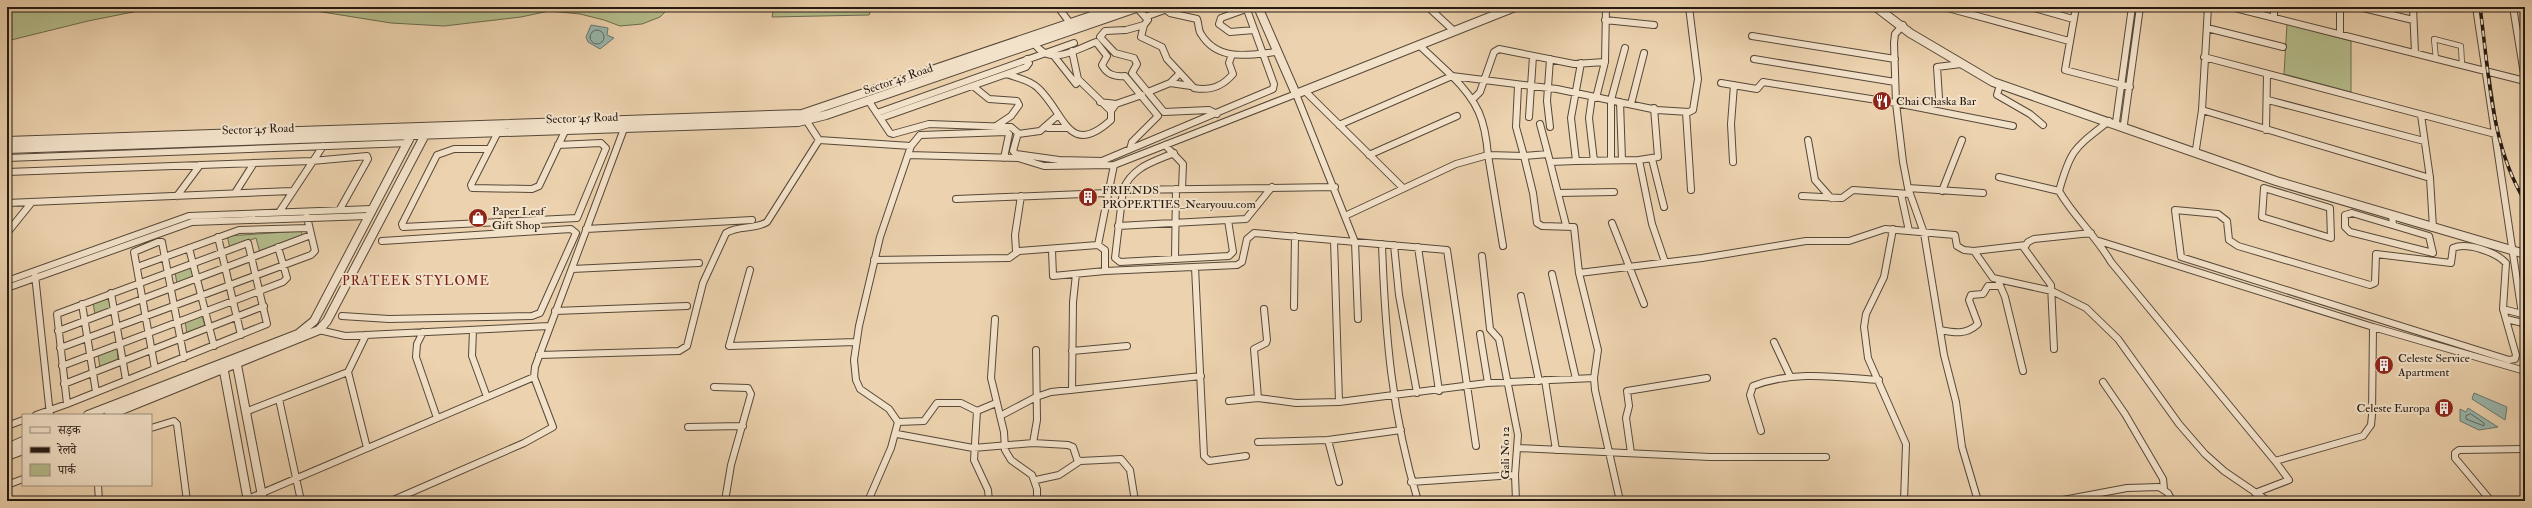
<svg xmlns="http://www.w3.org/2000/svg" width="2532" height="508" font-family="'IM FELL Double Pica','Noto Serif Devanagari',serif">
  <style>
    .green { fill: #b5bd8c; stroke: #6c6c4f }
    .water { fill: #99b7ae; stroke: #6a7870 }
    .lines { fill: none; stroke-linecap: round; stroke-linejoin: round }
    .shore { stroke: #5e6860; stroke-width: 1 }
    .pedestrian-casing { stroke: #564839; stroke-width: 6 }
    .minor-casing { stroke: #564839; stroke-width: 8 }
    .tertiary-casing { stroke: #564839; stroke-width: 10 }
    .pedestrian { stroke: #f3e2ca; stroke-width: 4.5 }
    .minor { stroke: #f3e2ca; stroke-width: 6 }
    .tertiary { stroke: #f3e2ca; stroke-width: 8 }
    .rail-casing { stroke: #241a12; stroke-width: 3.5 }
    .rail { stroke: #f3e2ca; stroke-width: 2; stroke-dasharray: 6; stroke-linecap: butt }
    .labels { text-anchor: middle; stroke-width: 4; stroke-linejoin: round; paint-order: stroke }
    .street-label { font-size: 12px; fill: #241a12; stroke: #f3e2ca }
    .poi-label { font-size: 12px; fill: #241a12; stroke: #f3e2ca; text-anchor: start }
    .neighbourhood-label { font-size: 13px; letter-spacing: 1px; fill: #7a1f14; stroke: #f3e2ca }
  </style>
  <rect width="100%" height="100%" fill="#ecd2ae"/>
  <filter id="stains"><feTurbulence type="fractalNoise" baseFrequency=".005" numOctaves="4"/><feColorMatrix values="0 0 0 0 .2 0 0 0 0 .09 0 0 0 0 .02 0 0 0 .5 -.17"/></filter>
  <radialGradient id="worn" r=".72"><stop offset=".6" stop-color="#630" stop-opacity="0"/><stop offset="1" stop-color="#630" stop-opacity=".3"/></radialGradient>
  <path class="green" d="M7 7H158L88 21 7 41Z
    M291 7H670L660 17 642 24 620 26 604 20 580 14 549 11 521 17 444 26 391 23Z
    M774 7H872L869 15 772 17Z
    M2287 24 2351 41V92L2284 74Z
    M301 231 303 237 260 253 256 238 230 248 227 236Z
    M192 265 195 278 177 284 175 272Z
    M111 296 112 309 95 315 93 302Z
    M202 314 205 327 187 334 185 321Z
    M117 347 118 361 100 368 98 354Z"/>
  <path class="water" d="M591 25 608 28 607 35 614 38 600 49 588 42 586 37Z
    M2474 393 2507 407 2505 420 2472 399Z
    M2468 408 2498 427 2479 430 2460 421V409L2466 412Z"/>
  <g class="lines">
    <path class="shore" d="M590 37a7 7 0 1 1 14 0a7 7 0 1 1-14 0Z
      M2471 414 2484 423V426L2466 419V416Z"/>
    <g class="pedestrian-casing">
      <path id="pedestrian" d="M2436 59 2434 39 2461 46 2462 65"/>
    </g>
    <g class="minor-casing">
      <path id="minor" d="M1058 7 1070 23
        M1163 7 1170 13 1197 19C1199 24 1198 30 1201 34 1218 62 1249 55 1276 52
        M1428 7 1453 30
        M1944 7 2069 41
        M2031 7 2073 19
        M2076 7 2065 70 2130 87
        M2231 7 2525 81
        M2274 7V18
        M2340 7V34
        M2359 7 2413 20
        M2413 7 2415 53
        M2476 7 2525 334
        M2513 7 2525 80
        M1137 8 1148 20 1144 25 1141 37 1162 47 1167 59 1194 88C1210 91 1222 87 1233 74L1229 63 1231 57
        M1246 9 1221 18 1219 24 1230 32 1254 30
        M1145 17 1173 7
        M1605 20 1654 25
        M1144 25 1126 30 1105 31 1100 37 1115 53 1134 58 1137 64 1132 73 1164 112 1209 110 1217 114
        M1903 25 1895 34 1894 43 1896 103 1903 162 1908 188 1924 233 1944 355 1956 402 1962 447 1978 501
        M2207 28 2283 47
        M1752 36 1895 59
        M1034 43C1050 67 1075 50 1096 42L1107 56 1102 65C1107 75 1115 77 1125 76L1158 116 1132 142 1130 149
        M1054 56 1076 84
        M2204 57 2495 134
        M1550 59 1547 101 1550 127
        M1754 59 1895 82
        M1007 74C1017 78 1030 80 1038 88 1065 113 1068 159 1111 120V111L1078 79 1072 51
        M1452 76 1557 89 1657 110 1689 112 1693 110 1698 79 1689 7
        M1452 76C1478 102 1485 119 1488 155L1524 156 1533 193 1537 223 1542 226 1574 227 1579 273
        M1170 83 1191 86
        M1721 83 1757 89 1763 82 1896 103 2013 126
        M2000 85 1997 95 2030 114 2043 125
        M973 86 989 99 1017 101 1019 105 1011 116 996 126
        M1518 86 1516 127 1524 156 1548 154 1566 225
        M1148 92 1170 83 1180 73
        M1306 92 1402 187
        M1592 97 1589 118 1594 161
        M1474 98 1480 92 1494 52 1499 49 1574 64 1605 62
        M1596 98 1605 62 1606 7
        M1939 98 1937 67 1961 64
        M868 100 890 133 893 134 929 124 1011 127 1018 133 1013 151 1016 154 1059 160 1102 161 1273 89 1274 84 1246 7
        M2268 100 2424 141
        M1100 102 1116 104 1111 111
        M1620 102 1622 160
        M1116 104 1142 95
        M1631 104 1644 53
        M2202 110 2430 178
        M1686 112 1691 190
        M877 113 1074 43
        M2421 115 2430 178 2433 228
        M804 117 819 140 911 146 880 237 859 326 854 360 856 380 860 389 889 409 898 422 891 448 868 501
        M1529 117 1533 56
        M881 118 1026 67 1029 63 1027 59
        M2109 121C2075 148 2071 148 2059 191 2074 217 2096 236 2111 262L2275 461 2363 436 2371 425 2372 415 2373 327
        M2116 122 2132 7
        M1540 124 1548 154
        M2124 124 2140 7
        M1339 125 1452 76 1419 45
        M1048 128H1067
        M2266 130 2267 74
        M498 132 471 185 472 188 532 189 539 186 566 129
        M1018 134 1040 131 1057 116
        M1808 140 1815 180 1831 198
        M1165 145 1183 164 1182 189
        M911 146 920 135 1007 132 1009 134 1004 158
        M489 149H454L437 155 402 224 403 227 577 218 606 148 601 143 558 145
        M2196 149 2202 110 2208 7
        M908 155 1018 158 1044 166 1114 165 1296 94 1355 242 1358 319
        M1369 155 1457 116
        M7 158 408 143
        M1652 159 1664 207
        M1611 160V100L1625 48
        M1639 160 1652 224 1665 262
        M1576 161 1639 160 1658 157 1654 108
        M1550 162 1576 161 1571 118 1581 63
        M1733 162 1731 124 1734 85
        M1114 165 1098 245 1105 250V271L1237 265 1242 262 1247 239 1254 233 1447 250 1476 446
        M7 172 312 161 367 156 368 159 340 209
        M1999 177 2059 191
        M1908 188 1983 193
        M2264 188 2330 208 2331 238 2262 217Z
        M1123 190C1132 167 1153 162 1174 153
        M1942 191 1962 140
        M235 193 254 163
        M1558 193 1614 192
        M1901 194 1909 231
        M177 196 200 165
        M1802 196 1842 198 1853 190 1910 194
        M956 199 1108 193
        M7 203 292 191
        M2175 210 2218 214 2227 221 2229 240 2238 246 2370 285 2375 283 2376 254 2451 263 2453 248C2467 242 2496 252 2506 263L2503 309 2516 355 2515 359 2509 360 2181 257Z
        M280 211 323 146
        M2352 213 2429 236 2433 253 2350 232 2345 227V215Z
        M1347 215 1456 164 1488 155 1503 246
        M2392 216 2393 224
        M1228 220 1233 252 1229 256 1120 262 1115 258 1123 190 1335 187
        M1612 223 1644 304
        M1118 226 1246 219 1272 187
        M586 229 752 220
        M1893 229 1884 277 1866 314 1864 327 1868 358 1906 444 1904 501
        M7 233 32 202
        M218 237 241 335
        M1334 240 1339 402
        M2099 241 2373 327 2525 371
        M248 243 267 324 67 404 57 314Z
        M1382 244C1385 332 1392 417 1418 501
        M1394 245 1399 295 1417 393
        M1418 247 1439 391
        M189 248 214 346
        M1052 250 1053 276 1105 271
        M1016 251 1015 235 1021 196
        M1974 251 2026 245
        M1482 256 1490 329 1499 339 1518 435 1515 475 1516 501
        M1175 259 1176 189
        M874 260 1009 258 1019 251 1098 245
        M137 267 239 230 309 228
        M1195 267 1204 456 1209 461 1246 456
        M572 269 699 263
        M750 270 729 346 856 342
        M1552 274 1576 379
        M35 275 50 415
        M7 281 189 216 372 209
        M1999 283 2005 297 2023 371
        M7 288 192 222 368 216
        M111 293 126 380
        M1521 296 1539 381
        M82 304 96 392
        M1294 307 1295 236
        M2503 309 2522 314
        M555 311 687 306
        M342 316 389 319 532 316 540 313 576 233 571 229 382 241
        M995 319 991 378 1004 432 1005 450 1011 460 1032 475 1037 489V501
        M2506 319 2523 323
        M319 330 345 336 549 326
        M473 330 472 356 487 397
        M1940 330C1955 333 1966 335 1978 324L1969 300 1971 295 1983 294 1988 286H2000
        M58 331 311 235
        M423 332 417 344 416 357 437 418
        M1480 334 1488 383
        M1774 342 1790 376
        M60 348 311 255 315 251 307 217
        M2054 349 2051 285 2024 248 2028 242 2034 239 2091 233
        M1072 351 1127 346
        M539 355 679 351 687 346 703 283 726 233C739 225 754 230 767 222L819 140
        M62 366 283 282 287 278 278 247
        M155 369 134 252 158 242H162L184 358
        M348 372 367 448
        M1545 380 1556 450
        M2103 382 2125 414 2163 479 2164 489
        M64 384 264 306
        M714 387 748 388 751 394 731 465 725 501
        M1072 390 1073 302 1076 274
        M1258 398 1254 349 1266 343 1267 340 1264 309
        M279 399 301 501
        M1229 401 1258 398 1296 403 1339 402 1487 383 1594 378
        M977 411 974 460 988 490 989 501
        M245 412 348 372 366 335
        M36 415 67 404
        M1000 416 1036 397 1051 392 1201 376
        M898 422 924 421 937 403H961L977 411 996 403
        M7 426 23 420
        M688 427 743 426
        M151 428 174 421 177 424 187 501
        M1761 431 1750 395 1753 386C1794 370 1836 377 1879 380
        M897 434 973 448 1033 443 1068 445 1073 447 1077 459 1080 461
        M1328 440 1339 482
        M1258 442 1328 440 1401 430
        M1033 443 1037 420 1036 350
        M1518 448 1710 457H1826
        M1631 453 1626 418 1629 406 1627 391 1707 378
        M1036 480 1059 475 1080 461 1121 459 1130 470 1135 501
        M1411 482 1515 475
        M7 485 23 479
        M98 485 99 501
        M2255 493 2289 480 2275 461
        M248 499 534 377
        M391 501 524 443 553 427 534 377 535 367 625 126
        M1620 501 1595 390 1594 378 1598 350 1579 273 1702 258 1806 241H1849L1885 229 1955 235 1957 246 1964 250 1974 251 1993 278 2052 291 2086 308 2118 339 2179 424 2205 454 2224 471 2268 501
        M2028 501 2063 500 2127 488 2159 487 2168 493 2172 501
        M2491 501 2455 458V453L2459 450 2525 449"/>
    </g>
    <g class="tertiary-casing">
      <path id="tertiary" d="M1258 7 1296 94 1515 7
        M1876 7 1910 33 1993 82 2276 181 2525 254
        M7 141 802 114 1118 7
        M7 149 798 122 826 115 1139 7
        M236 360 263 501
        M223 366 248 501
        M88 415 298 334 314 321 414 130
        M109 415 319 330 327 321 427 131
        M7 448 23 441
        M7 456 23 450"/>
    </g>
    <use href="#pedestrian" class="pedestrian"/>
    <use href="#minor" class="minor"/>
    <use href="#tertiary" class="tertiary"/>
    <g class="rail-casing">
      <path id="rail" d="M2480 7C2489 72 2490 144 2525 201"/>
    </g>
    <use href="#rail" class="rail"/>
  </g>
  <defs>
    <g id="restaurant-disc" transform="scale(1)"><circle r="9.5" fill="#8f2418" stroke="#f3e2ca"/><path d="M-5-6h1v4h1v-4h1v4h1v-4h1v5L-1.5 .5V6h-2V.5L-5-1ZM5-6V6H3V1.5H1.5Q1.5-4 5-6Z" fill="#fff"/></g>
    <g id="building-disc" transform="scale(1)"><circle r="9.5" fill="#8f2418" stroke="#f3e2ca"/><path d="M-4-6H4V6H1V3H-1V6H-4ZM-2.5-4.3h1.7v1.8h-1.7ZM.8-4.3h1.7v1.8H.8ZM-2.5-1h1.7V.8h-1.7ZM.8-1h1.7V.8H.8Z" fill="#fff"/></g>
    <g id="shop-disc" transform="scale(1)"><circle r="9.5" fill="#8f2418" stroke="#f3e2ca"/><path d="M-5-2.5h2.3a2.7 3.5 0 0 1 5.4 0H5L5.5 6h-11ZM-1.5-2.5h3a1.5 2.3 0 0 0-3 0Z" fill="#fff"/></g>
  </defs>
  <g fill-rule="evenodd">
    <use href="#restaurant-disc" x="1882" y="101"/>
    <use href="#building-disc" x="1088" y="197"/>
    <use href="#shop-disc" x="478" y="218"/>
    <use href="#building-disc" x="2384" y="365"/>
    <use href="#building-disc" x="2444" y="408"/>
  </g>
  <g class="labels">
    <g class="street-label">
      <text transform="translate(898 79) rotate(-19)" y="4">Sector 45 Road</text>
      <text transform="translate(582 118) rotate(-2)" y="4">Sector 45 Road</text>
      <text transform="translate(258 129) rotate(-2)" y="4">Sector 45 Road</text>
      <text transform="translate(1505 453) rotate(-90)" y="4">Gali No 12</text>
    </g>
    <g class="poi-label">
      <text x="1896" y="105">Chai Chaska Bar</text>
      <text x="1102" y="194">FRIENDS<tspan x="1102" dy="14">PROPERTIES_Nearyouu.com</tspan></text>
      <text x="492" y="215">Paper Leaf<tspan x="492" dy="14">Gift Shop</tspan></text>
      <text x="2398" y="362">Celeste Service<tspan x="2398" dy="14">Apartment</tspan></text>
      <text x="2430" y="412" text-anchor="end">Celeste Europa</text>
    </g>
    <g class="neighbourhood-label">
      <text x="416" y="285">PRATEEK STYLOME</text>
    </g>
  </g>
  <rect width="2532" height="508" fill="none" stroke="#ecd2ae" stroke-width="24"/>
  <rect x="8" y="8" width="2516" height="492" fill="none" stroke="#241a12" stroke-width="2"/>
  <rect x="12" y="12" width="2508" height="484" fill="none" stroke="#241a12"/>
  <rect x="22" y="414" width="130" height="72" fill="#f3e2ca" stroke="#a09280"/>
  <rect x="30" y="427" width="20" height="6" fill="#f3e2ca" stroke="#a09280"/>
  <text x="58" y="434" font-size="12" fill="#241a12">सड़क</text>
  <rect x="30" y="447" width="20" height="6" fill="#241a12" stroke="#a09280"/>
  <text x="58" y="454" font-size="12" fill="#241a12">रेलवे</text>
  <rect x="30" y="464" width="20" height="12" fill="#b5bd8c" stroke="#a09280"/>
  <text x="58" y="474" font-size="12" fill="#241a12">पार्क</text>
  <rect width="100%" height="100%" filter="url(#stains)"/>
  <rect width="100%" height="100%" fill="url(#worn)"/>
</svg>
